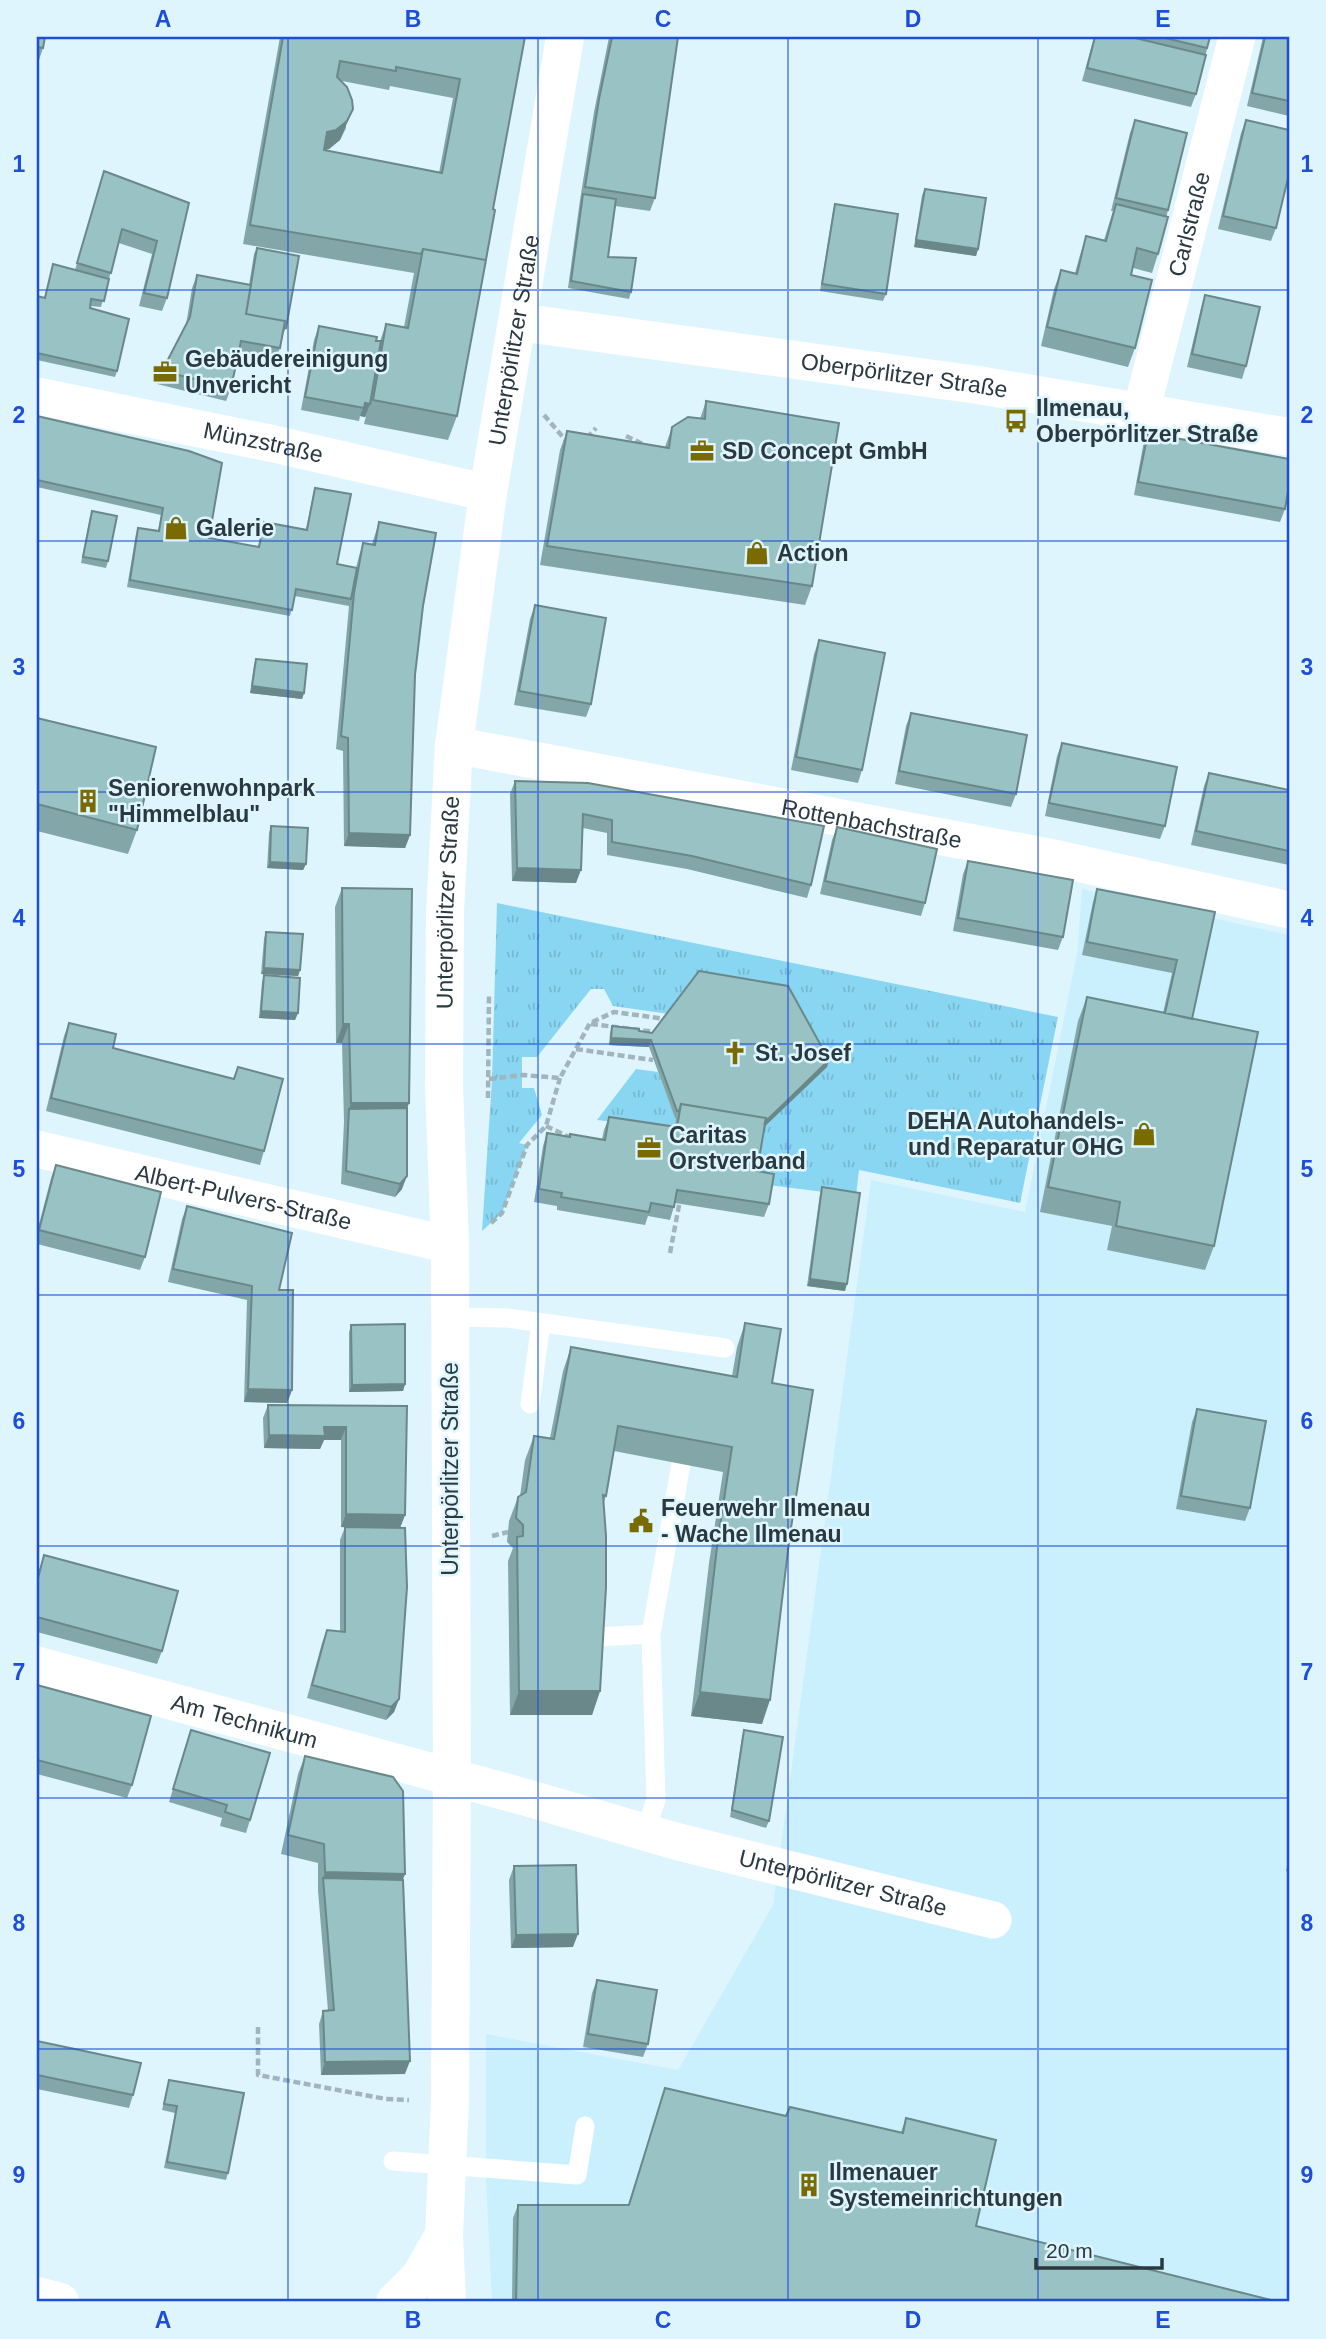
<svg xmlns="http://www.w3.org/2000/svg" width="1326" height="2339" font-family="Helvetica,sans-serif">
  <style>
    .built { fill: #caf0fe }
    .grass { fill: url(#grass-tufts) }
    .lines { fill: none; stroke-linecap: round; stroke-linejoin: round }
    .path { stroke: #a1b5bd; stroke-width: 4.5; stroke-dasharray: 7 3.5; stroke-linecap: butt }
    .service { stroke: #fff; stroke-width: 19 }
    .minor { stroke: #fff; stroke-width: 37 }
    .tertiary { stroke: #fff; stroke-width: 38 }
    .secondary { stroke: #fff; stroke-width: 38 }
    .wall { fill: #83a7a9; fill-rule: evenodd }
    .shaded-wall { fill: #6a8889 }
    .building { fill: #98c2c4; stroke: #6a8889; stroke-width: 2; fill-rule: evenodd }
    .grid { fill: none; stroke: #1d4ed8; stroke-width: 2; stroke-opacity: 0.55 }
    .labels { text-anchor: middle; stroke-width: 5; stroke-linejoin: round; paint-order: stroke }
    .street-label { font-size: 23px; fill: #2a393f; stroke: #def5fe }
    .poi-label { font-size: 23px; font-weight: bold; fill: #2a393f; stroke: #def5fe; text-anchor: start }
    .neatline { fill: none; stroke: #1d4ed8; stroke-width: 2.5 }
    .grid-label { font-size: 23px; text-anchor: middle; font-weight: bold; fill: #1d4ed8 }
  </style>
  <defs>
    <pattern id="grass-tufts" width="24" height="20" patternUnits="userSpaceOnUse" patternTransform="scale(1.75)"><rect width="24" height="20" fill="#89d6f3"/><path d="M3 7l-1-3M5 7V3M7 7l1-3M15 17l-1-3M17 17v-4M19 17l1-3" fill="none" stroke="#76b8d1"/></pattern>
  </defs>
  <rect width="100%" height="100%" fill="#def5fe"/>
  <path class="built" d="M1082 889 1289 935V2302H492L486 2182V2034L678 2070 773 1905 871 1180 1025 1212 1077 954Z"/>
  <path class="grass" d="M497 903 1058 1017 1020 1203 859 1170 856 1196 753 1183 669 1014 613 1006 604 989H591L537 1057H522V1088H534L542 1115 519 1143 527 1145 502 1213 482 1231 492 1080Z
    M636 1069 658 1072 675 1117H677L673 1140 614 1122 597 1120Z"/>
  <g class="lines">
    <path class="path" d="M544 415 568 443
      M626 436 645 445
      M587 438 596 428
      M591 1024 656 1032
      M576 1049 653 1060
      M489 1079 523 1075 560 1078 590 1023 614 1012 666 1019
      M488 1098 489 995
      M546 1126 571 1138
      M491 1223 502 1213 527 1145 546 1126 560 1078
      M670 1253 680 1200
      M492 1536 508 1532
      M258 2027V2075L386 2099 409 2100"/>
    <path class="service" d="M450 1317 507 1318 725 1348
      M530 1404 541 1323
      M651 1634 681 1464
      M596 1637 651 1634 656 1800 645 1832
      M393 2161 577 2175 585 2126"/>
    <g class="minor">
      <path id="s1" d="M37 396 274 444 488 493"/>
      <path id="s2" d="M1141 412 1237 37"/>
      <path id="s3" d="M454 745 1054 858 1289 910"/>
      <path id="s4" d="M37 1149 450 1245"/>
      <path id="s5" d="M37 1665 521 1796 675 1841 993 1920"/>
    </g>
    <path class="tertiary" id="s6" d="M518 322 978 385 1289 437"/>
    <g class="secondary">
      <path d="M37 2296 60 2302"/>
      <path d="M395 2302 420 2277 444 2235"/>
      <path id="s7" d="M447 2302 444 2235 450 2100 452 1777 450 1245 444 1085 445 912 454 745 488 493 565 37"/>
    </g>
  </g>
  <path class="wall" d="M37 37 43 48 37 66Z
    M280 37H525L493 209 484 269 457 416 448 440 364 424 366 416 365 417 360 416 359 421 301 410 314 340 319 326 380 341 386 324 404 327 414 273 243 244ZM342 81 389 90 390 86 453 98 439 173 325 150 329 149 340 140 346 128Z
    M609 37H678L655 198 650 211 615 206 608 257 631 292 629 299 568 288 580 200 594 112Z
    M1094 37H1210L1196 94 1191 107 1082 81Z
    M1263 37H1289V116L1247 106Z
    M1135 120 1168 210 1158 254 1152 273 1133 268 1131 275 1135 348 1128 367 1041 346 1054 289 1061 270 1075 273 1080 255 1086 236 1104 240 1113 211H1111L1130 133Z
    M1246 120 1276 228 1271 241 1218 229 1241 133Z
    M104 171 189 203 167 298 162 311 139 306 152 254 119 243 101 307 90 306V308L117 371 115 377 37 360V296L44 298 53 264 75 270Z
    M925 189 978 249 976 256 914 247 922 195Z
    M835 204 886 294 883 301 820 291 833 211Z
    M257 248 286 328 283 334 280 348 275 361 238 355 231 388 226 401 157 384 162 371 186 325 192 288 197 275 249 285 254 254Z
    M1205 295 1246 366 1242 379 1187 367 1201 308Z
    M706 401 812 586 805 605 540 565 560 450 567 431 665 447 672 427 700 419Z
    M37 416 209 538 258 547 264 522 306 529 313 495 315 488 337 564 356 568 359 556 363 543 372 544 379 522 423 606 415 675 410 835 405 848 344 846 343 751 336 749 349 606 295 596 290 616 127 587 136 534 138 528 158 531 161 515 37 487Z
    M1148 433 1285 509 1280 522 1134 495 1143 446Z
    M92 511 108 561 106 568 81 563 90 517Z
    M535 605 591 704 586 717 514 705 530 619Z
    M819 640 862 770 858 783 791 770 814 654Z
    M256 659 304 693 302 699 250 693 254 665Z
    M911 713 1016 794 1011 807 895 784 906 726Z
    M37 718 137 830 128 854 37 831Z
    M1062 743 1165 826 1160 839 1045 816 1057 756Z
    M1209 773 1289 790V865L1191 845 1204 786Z
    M515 781 811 885 807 898 687 869 607 855V833L583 828 576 883 512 881 510 794Z
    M271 826 306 864 303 870 267 868 269 833Z
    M837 827 925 903 921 916 820 894 832 840Z
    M968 861 1063 937 1058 950 953 931 963 874Z
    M342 888 409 1103 407 1108 402 1189 395 1197 341 1184 344 1122 342 1043H336L335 907Z
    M1097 889 1215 912 1192 1019 1214 1246 1205 1270 1107 1250 1112 1226 1040 1212 1078 1021 1087 997 1163 1013 1172 973 1082 955 1093 902Z
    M266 932 300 970 298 976 261 974 264 939Z
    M264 975 298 1013 295 1020 259 1018 262 982Z
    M69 1023 113 1048 233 1079 238 1067 264 1151 260 1165 46 1111 64 1036Z
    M612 1026 829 1060 827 1067 764 1127 757 1171 769 1204 764 1217 675 1203 670 1220 648 1216 645 1225 557 1210V1206L534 1202 543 1146 547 1133 570 1137V1134L602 1139 604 1130 609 1117 675 1127 676 1118H675L649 1047 609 1045 610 1033Z
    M56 1165 145 1257 140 1270 37 1244V1232L51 1178Z
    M822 1187 845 1291 807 1286 820 1194Z
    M187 1206 279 1290 292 1390 287 1403 244 1402 247 1300 168 1282 182 1219Z
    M745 1323 772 1383 790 1534 762 1724 691 1716 709 1563 723 1472 614 1451 606 1496 604 1502 600 1691 592 1715H510L508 1561 513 1548 507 1542 509 1521 518 1497 520 1496 525 1460 534 1436 550 1438 563 1371 571 1347 732 1376 737 1347Z
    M351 1325 405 1384 403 1391 349 1392V1332Z
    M268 1405 407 1406 405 1515 400 1528 399 1699 394 1712 386 1720 307 1698 322 1643 327 1630 340 1632V1540L345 1527 390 1528 341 1527V1440H324L320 1449 264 1448 263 1418Z
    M1197 1409 1250 1508 1245 1521 1176 1509 1192 1422Z
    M44 1555 162 1651 157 1664 37 1632V1578Z
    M37 1685 132 1785 127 1798 37 1774Z
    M191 1730 250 1820 246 1833 220 1826 222 1818 169 1802Z
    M744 1730 769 1821 766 1828 730 1817 742 1737Z
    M305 1756 403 1880 405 2074 321 2075 319 2024 323 2011H328L318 1891V1863L281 1854 298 1774Z
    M1289 1857V1872L1286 1871Z
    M514 1866 573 1947 511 1948 509 1880Z
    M597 1980 648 2044 643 2057 583 2047 592 1993Z
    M37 2041 133 2095 129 2108 37 2089Z
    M169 2080 228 2173 226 2180 164 2168 175 2113 162 2110Z
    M665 2088 786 2116 901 2132 906 2118 976 2226 1275 2302H512L513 2218 518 2205H628Z"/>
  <path class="shaded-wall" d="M353 109 340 140 329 149 320 151 327 132Z
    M916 240 978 249 976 256 914 247Z
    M365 403 370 404 365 417 360 416Z
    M252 686 304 693 302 699 250 693Z
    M349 833 410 835 405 848 344 846Z
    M270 862 306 864 303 870 267 868Z
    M517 868 581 870 576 883 512 881Z
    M264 968 300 970 298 976 261 974Z
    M261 1011 298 1013 295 1020 259 1018Z
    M343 1024H349L342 1043H336Z
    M611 1038 651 1040 649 1047 609 1045Z
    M829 1060 827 1067 761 1130 763 1124Z
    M351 1103H409L402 1122 349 1109Z
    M407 1176 402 1189 395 1197 400 1184Z
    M810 1279 847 1284 845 1291 807 1286Z
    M405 1384 403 1391 349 1392 352 1385Z
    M248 1389 292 1390 287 1403 244 1402Z
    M324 1427H346L341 1440H324L320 1449 264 1448 269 1435Z
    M346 1514 405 1515 400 1528 341 1527Z
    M519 1691H600L592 1715H510Z
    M700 1692 770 1700 762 1724 691 1716Z
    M399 1699 394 1712 386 1720 391 1707Z
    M325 1872 405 1874 398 1893 323 1878Z
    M578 1934 573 1947 511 1948 516 1935Z
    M410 2061 405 2074 321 2075 325 2062Z"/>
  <path class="building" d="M37 37H45L43 48 37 47Z
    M283 37H525L493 209 495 210 485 265 486 260 423 249 421 254 250 225ZM340 61 396 71V67L460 79 442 173 324 150 327 132 336 130 347 121 353 109 352 100 347 87 337 77Z
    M612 37H678L655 198 585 187 599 99Z
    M1095 37H1131L1206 55 1196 94 1087 68Z
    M1161 37H1210L1207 48Z
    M1265 37H1289V101L1252 93Z
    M1135 120 1187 133 1168 210 1116 198Z
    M1246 120 1289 130V174L1276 228 1223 216Z
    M104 171 189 203 167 298 144 293 157 241 122 229 111 273 77 263Z
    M925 189 986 198 978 249 916 240Z
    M583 194 616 199 608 257 636 258 631 292 571 281Z
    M835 204 898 214 886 294 822 284Z
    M1116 204 1168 217 1158 254 1137 248 1131 275 1152 280 1135 348 1047 327 1061 270 1077 274 1086 236 1106 241Z
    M257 248 299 256 286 328 284 327 285 321 246 314Z
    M423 249 486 260 457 416 373 400 386 324 408 328Z
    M53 264 109 279 104 301 91 299 90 308 129 319 117 371 37 353V296L45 298Z
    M197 275 251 285 246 314 285 321 280 348 241 341 231 388 162 371 190 317Z
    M1205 295 1260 307 1246 366 1192 354Z
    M319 326 377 337 376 341H381L370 404 365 403 364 408 305 397Z
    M706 401 839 423 812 586 547 546 567 431 669 448 672 427 688 417 705 419Z
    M37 416 189 451 222 463 209 538 259 547 264 522 307 530 315 488 351 494 337 564 357 568 351 599 296 589 292 610 130 580 138 528 159 531 163 508 37 480Z
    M1148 433 1289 459V485L1285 509 1138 482Z
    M92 511 117 516 108 561 83 557Z
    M379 522 436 533 423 606 415 675 410 835 349 833 348 738 341 736 354 593 363 543 375 545Z
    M535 605 606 618 591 704 519 691Z
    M819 640 885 653 862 770 796 757Z
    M256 659 307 664 304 693 252 686Z
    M911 713 1027 735 1016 794 899 771Z
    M37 718 156 747 137 830 37 804Z
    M1062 743 1177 767 1165 826 1049 803Z
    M1209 773 1289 790V851L1196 831Z
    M515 781 588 783 824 826 811 885 692 856 612 842V820L583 814 581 870 517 868Z
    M271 826 308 828 306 864 270 862Z
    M837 827 937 849 925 903 825 881Z
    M968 861 1073 880 1063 937 958 918Z
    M342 888 412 889 409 1103H351L349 1024H343Z
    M1097 889 1215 912 1192 1019 1165 1013 1177 960 1087 942Z
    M266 932 303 934 300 970 264 968Z
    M699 971 788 986 829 1060 765 1122 766 1118 681 1104 679 1111H677L651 1040 611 1038 612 1026 639 1029V1031L652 1033Z
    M264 975 300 978 298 1013 261 1011Z
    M1087 997 1258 1032 1214 1246 1116 1226 1120 1202 1048 1187Z
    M69 1023 116 1034 113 1048 234 1079 238 1067 283 1079 264 1151 51 1098Z
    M681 1104 766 1118 757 1171 774 1174 769 1204 677 1190 674 1207 651 1203 649 1212 561 1197 562 1193 539 1189 547 1133 570 1137V1134L605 1140 609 1117 677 1127Z
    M407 1108V1176L400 1184 346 1171 349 1109Z
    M56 1165 161 1192 145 1257 39 1230Z
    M822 1187 860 1193 847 1284 810 1279Z
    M187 1206 292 1233 279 1290H293L292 1390 248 1389 252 1286 173 1269Z
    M745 1323 781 1329 772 1383 813 1390 790 1534 770 1700 700 1692 718 1539 732 1447 618 1426 606 1496 603 1495 606 1536V1587L600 1691H519L517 1537 523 1536V1525L516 1518 518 1497 526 1492 534 1436 554 1439 571 1347 737 1377Z
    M405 1324V1384L352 1385 351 1325Z
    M268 1405 407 1406 405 1515 346 1514V1427H324L325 1436 269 1435Z
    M1197 1409 1266 1421 1250 1508 1181 1496Z
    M345 1527 405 1528 407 1587 399 1699 391 1707 312 1685 327 1630 345 1632Z
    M44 1555 178 1591 162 1651 37 1617V1582Z
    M37 1685 151 1716 132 1785 37 1760Z
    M191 1730 270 1753 250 1820 225 1812 227 1805 173 1789Z
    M744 1730 783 1737 769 1821 732 1810Z
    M305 1756 393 1777 403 1791 405 1874 325 1872 324 1844 288 1835Z
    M576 1865 578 1934 516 1935 514 1866Z
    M323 1878 403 1880 410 2061 325 2062 323 2011 334 2010Z
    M597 1980 657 1990 648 2044 588 2034Z
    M37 2041 141 2063 133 2095 37 2075Z
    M169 2080 244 2093 228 2173 167 2162 177 2106 164 2104Z
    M665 2088 786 2116 790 2107 903 2133 906 2118 996 2140 976 2226 1275 2301V2302H516L518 2205H629Z"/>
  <path class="grid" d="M288 37V2302M538 37V2302M788 37V2302M1038 37V2302M37 290H1289M37 541H1289M37 792H1289M37 1044H1289M37 1295H1289M37 1546H1289M37 1798H1289M37 2049H1289"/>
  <defs>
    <g id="office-bare" transform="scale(1.89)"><path d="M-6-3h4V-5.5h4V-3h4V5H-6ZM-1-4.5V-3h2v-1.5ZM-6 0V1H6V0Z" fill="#796a02" stroke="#def5fe" stroke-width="2.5" paint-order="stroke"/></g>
    <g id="bus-bare" transform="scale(1.89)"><path d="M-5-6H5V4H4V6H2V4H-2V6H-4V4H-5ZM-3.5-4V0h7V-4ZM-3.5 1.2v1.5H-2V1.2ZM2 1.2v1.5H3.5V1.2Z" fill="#796a02" stroke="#def5fe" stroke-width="2.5" paint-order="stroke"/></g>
    <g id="shop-bare" transform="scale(1.89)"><path d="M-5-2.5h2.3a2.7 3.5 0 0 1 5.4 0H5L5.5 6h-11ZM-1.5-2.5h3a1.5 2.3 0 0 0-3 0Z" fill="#796a02" stroke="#def5fe" stroke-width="2.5" paint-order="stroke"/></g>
    <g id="building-bare" transform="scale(1.89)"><path d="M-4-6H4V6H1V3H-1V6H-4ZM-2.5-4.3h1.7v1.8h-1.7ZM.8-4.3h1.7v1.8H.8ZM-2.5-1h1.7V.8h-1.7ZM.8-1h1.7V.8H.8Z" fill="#796a02" stroke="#def5fe" stroke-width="2.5" paint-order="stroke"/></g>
    <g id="church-bare" transform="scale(1.89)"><path d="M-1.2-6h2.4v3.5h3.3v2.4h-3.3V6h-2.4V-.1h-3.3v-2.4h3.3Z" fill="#796a02" stroke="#def5fe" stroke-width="2.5" paint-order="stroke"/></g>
    <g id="civic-bare" transform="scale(1.89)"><path d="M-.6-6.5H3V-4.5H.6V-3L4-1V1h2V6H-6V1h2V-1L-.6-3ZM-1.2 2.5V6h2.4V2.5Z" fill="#796a02" stroke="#def5fe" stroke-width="2.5" paint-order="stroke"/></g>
  </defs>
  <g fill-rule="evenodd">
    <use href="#office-bare" x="165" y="372"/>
    <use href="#bus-bare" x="1016" y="421"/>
    <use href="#office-bare" x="702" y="451"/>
    <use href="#shop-bare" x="176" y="528"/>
    <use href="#shop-bare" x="757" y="553"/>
    <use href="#building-bare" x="88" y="801"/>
    <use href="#church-bare" x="735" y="1053"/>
    <use href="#shop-bare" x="1144" y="1134"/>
    <use href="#office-bare" x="649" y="1148"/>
    <use href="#civic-bare" x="641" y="1521"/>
    <use href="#building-bare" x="809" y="2185"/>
  </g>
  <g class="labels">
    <g class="street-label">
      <text dy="8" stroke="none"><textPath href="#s2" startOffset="194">Carlstraße</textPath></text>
      <text dy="8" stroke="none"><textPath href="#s7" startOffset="1967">Unterpörlitzer Straße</textPath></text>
      <text dy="8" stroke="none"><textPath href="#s6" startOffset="390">Oberpörlitzer Straße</textPath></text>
      <text dy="8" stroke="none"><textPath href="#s1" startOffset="231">Münzstraße</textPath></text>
      <text dy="8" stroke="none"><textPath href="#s3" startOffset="425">Rottenbachstraße</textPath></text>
      <text dy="8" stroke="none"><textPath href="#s7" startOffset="1400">Unterpörlitzer Straße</textPath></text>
      <text dy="8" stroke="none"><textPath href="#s4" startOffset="212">Albert-Pulvers-Straße</textPath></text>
      <text transform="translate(450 1469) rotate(-90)" y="8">Unterpörlitzer Straße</text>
      <text dy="8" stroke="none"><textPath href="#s5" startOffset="215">Am Technikum</textPath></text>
      <text dy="8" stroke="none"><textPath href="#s5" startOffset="835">Unterpörlitzer Straße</textPath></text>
    </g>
    <g class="poi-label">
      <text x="185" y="367">Gebäudereinigung<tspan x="185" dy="26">Unvericht</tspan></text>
      <text x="1036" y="416">Ilmenau,<tspan x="1036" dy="26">Oberpörlitzer Straße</tspan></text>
      <text x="722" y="459">SD Concept GmbH</text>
      <text x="196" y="536">Galerie</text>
      <text x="777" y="561">Action</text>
      <text x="108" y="796">Seniorenwohnpark<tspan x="108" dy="26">"Himmelblau"</tspan></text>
      <text x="755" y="1061">St. Josef</text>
      <text x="1124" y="1129" text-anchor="end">DEHA Autohandels-<tspan x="1124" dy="26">und Reparatur OHG</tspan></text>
      <text x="669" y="1143">Caritas<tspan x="669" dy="26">Orstverband</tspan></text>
      <text x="661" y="1516">Feuerwehr Ilmenau<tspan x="661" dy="26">- Wache Ilmenau</tspan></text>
      <text x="829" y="2180">Ilmenauer<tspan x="829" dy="26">Systemeinrichtungen</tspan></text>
    </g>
  </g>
  <rect width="1326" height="2339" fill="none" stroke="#def5fe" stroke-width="77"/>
  <path d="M1036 2258v10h126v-10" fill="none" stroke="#2a393f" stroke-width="3.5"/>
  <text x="1046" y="2258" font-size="21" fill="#2a393f" stroke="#def5fe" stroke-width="5" paint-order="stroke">20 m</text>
  <rect x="38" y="38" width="1250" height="2262" class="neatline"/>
  <g class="grid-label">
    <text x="163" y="27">A</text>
    <text x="413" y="27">B</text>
    <text x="663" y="27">C</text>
    <text x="913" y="27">D</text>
    <text x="1163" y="27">E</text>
    <text x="19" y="172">1</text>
    <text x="1307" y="172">1</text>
    <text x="19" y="423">2</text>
    <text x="1307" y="423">2</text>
    <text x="19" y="675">3</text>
    <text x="1307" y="675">3</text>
    <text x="19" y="926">4</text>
    <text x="1307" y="926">4</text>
    <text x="19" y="1177">5</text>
    <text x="1307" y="1177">5</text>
    <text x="19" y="1429">6</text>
    <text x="1307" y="1429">6</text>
    <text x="19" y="1680">7</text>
    <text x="1307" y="1680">7</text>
    <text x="19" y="1931">8</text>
    <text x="1307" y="1931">8</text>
    <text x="19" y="2183">9</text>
    <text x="1307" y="2183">9</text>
    <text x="163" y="2328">A</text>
    <text x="413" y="2328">B</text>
    <text x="663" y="2328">C</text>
    <text x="913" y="2328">D</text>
    <text x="1163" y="2328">E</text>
  </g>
</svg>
